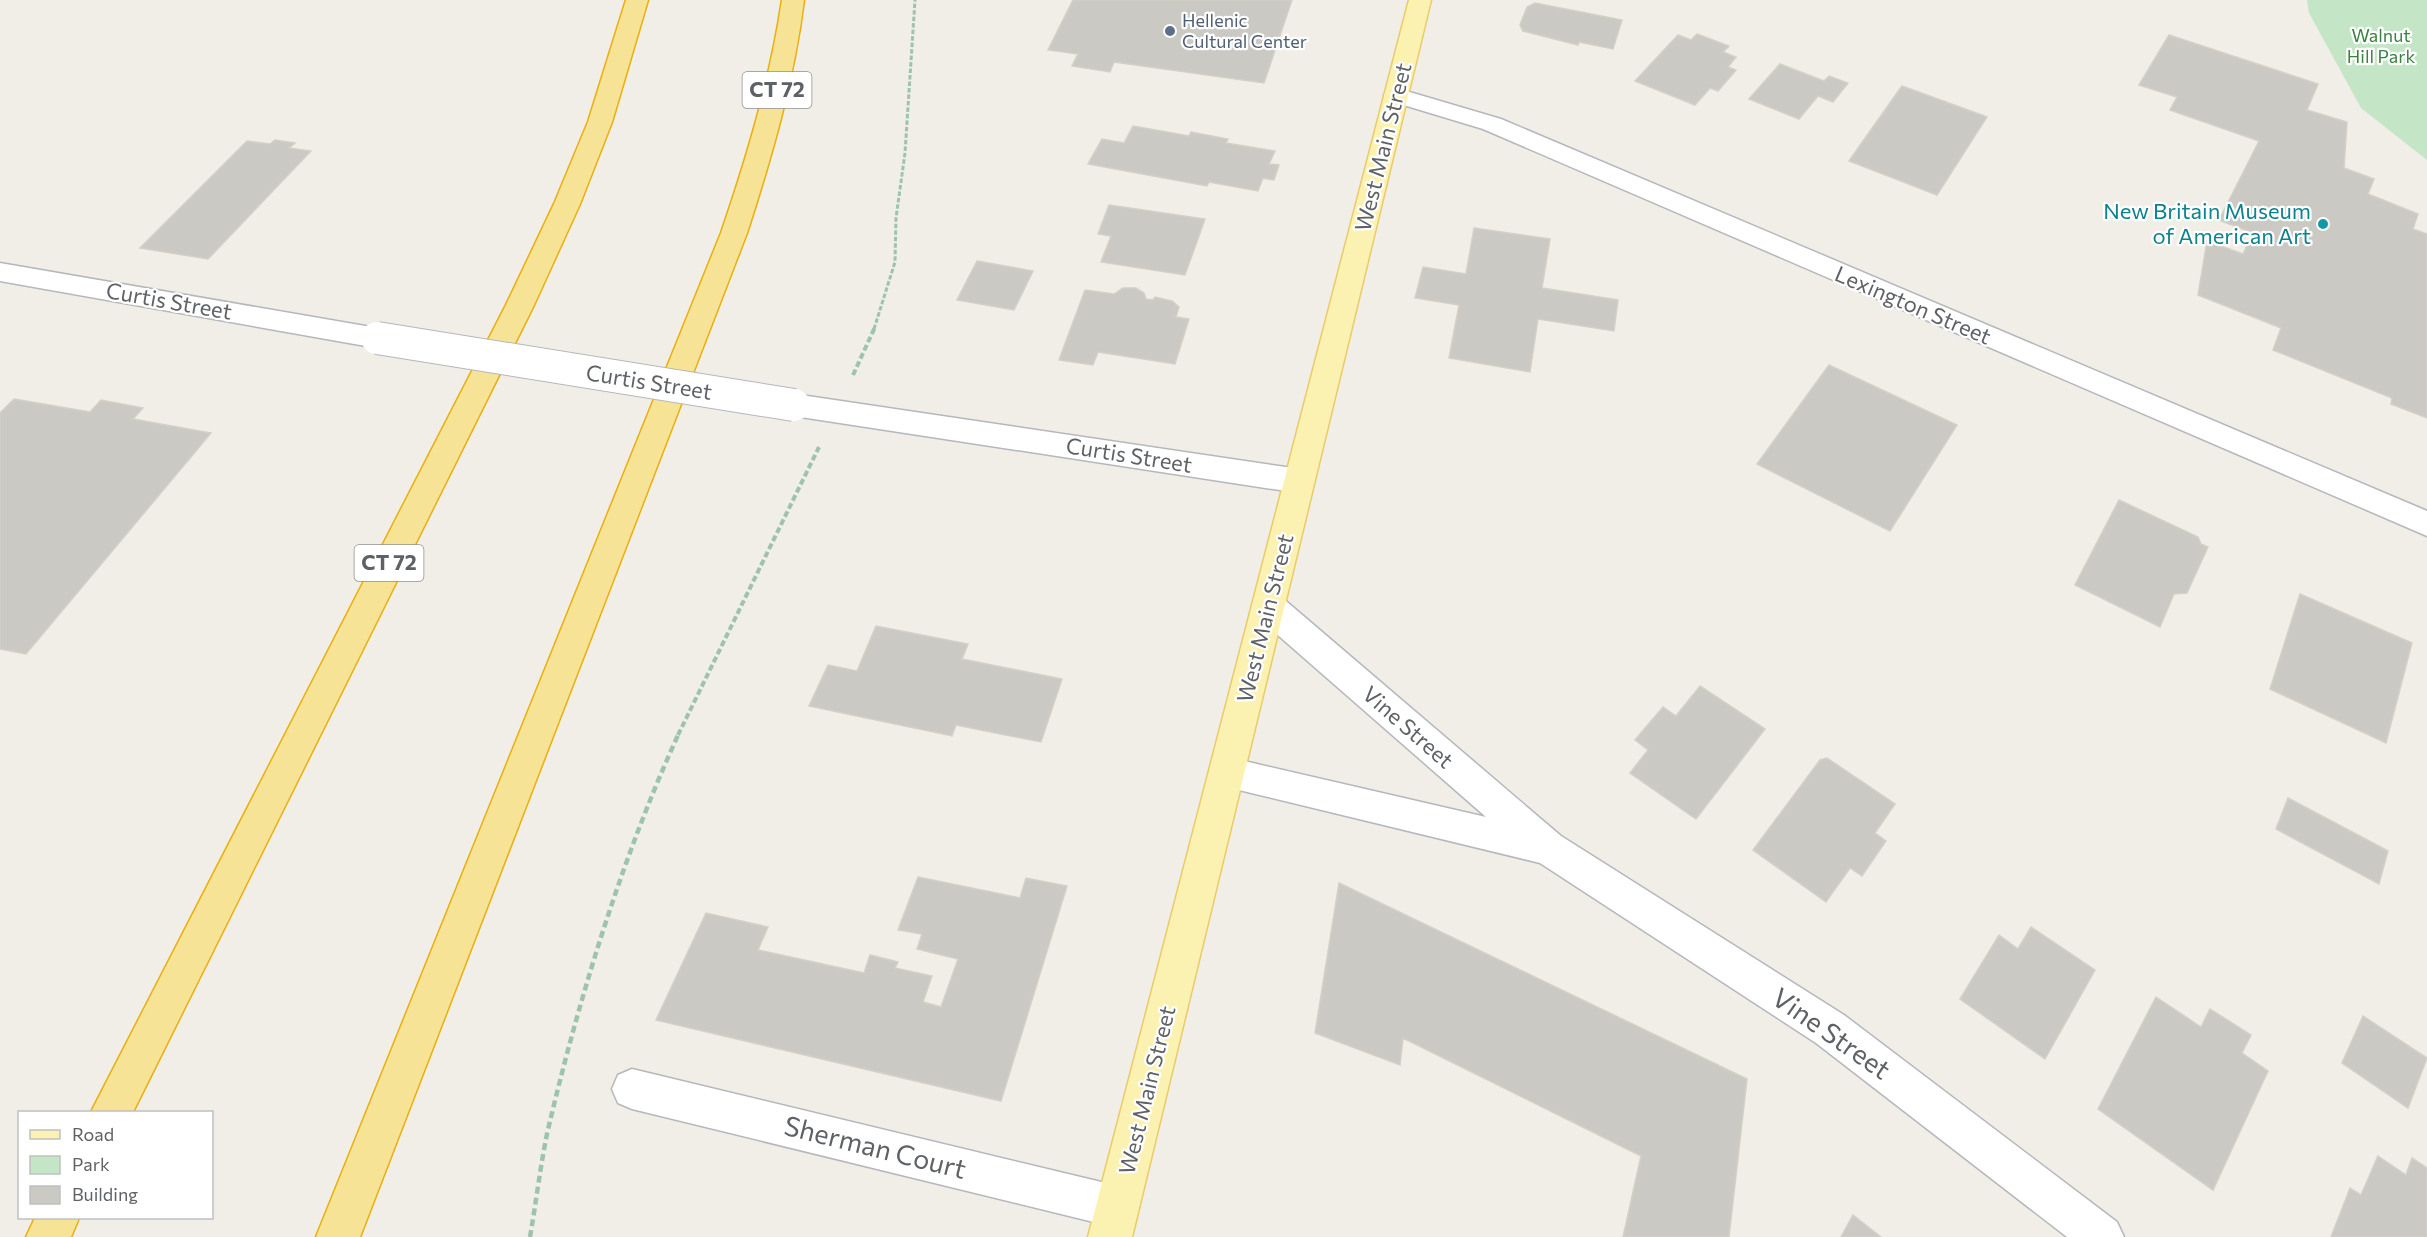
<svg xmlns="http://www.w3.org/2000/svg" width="2427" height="1237" font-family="Commissioner,sans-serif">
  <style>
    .green { fill: #c5e5c7 }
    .building { fill: #cbc9c4; stroke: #d4d0c6; stroke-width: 1.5 }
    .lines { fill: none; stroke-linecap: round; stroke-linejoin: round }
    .minor-casing { stroke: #b4b7bb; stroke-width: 3 }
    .major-casing { stroke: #eacb66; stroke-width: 3 }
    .highway-casing { stroke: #eaaf0d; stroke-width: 3 }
    .path-far2 { stroke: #9dc4aa; stroke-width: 3; stroke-dasharray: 4.5 2; stroke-linecap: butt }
    .path-far1 { stroke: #9dc4aa; stroke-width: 4; stroke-dasharray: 6 3; stroke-linecap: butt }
    .path { stroke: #9dc4aa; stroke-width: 4.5; stroke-dasharray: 7 4; stroke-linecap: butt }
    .minor { fill: #fff; fill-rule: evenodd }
    .major { fill: #fbf2b1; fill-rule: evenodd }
    .highway { fill: #f7e396; fill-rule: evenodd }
    .minor-bridge-casing { stroke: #b4b7bb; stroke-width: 34; stroke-linecap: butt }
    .minor-bridge { stroke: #fff; stroke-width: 32 }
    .service-dot { fill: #5c6f8a; stroke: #fff; stroke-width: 2 }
    .culture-dot { fill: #0f9aa8; stroke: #fff; stroke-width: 2 }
    .labels { text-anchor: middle; stroke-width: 4.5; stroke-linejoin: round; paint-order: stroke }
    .far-service-label { font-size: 18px; fill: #4e5e75; stroke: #fff; text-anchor: start }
    .far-park-label { font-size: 18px; fill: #3a8240; stroke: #fff }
    .shield { fill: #fff; stroke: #8e9194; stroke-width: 1.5 }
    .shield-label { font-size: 21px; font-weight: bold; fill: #5e6266 }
    .street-label { font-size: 22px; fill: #5e6266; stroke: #fff }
    .culture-label { font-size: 22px; fill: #0d838f; stroke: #fff; text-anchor: end }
    .near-street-label { font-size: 27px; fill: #5e6266; stroke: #fff }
  </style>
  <rect width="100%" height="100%" fill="#f0eee7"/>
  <path class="green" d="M2307 0H2427V160L2361 108 2309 13Z"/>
  <path class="building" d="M1073 0H1292L1264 83 1114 62 1110 72 1072 66 1078 54 1048 50Z
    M1535 3 1622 20 1613 49 1579 42 1578 45 1523 31 1520 25 1527 7Z
    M1697 34 1729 46 1723 52 1736 57 1728 67 1736 70 1718 91 1710 88 1695 105 1635 81 1678 35 1691 40Z
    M2169 35 2318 84 2307 110 2347 122 2344 168 2374 179 2368 194 2418 214 2413 229 2427 234V418L2391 404 2392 398 2273 350 2281 328 2198 295 2207 241 2243 254 2253 233 2219 220 2259 141 2170 110 2177 97 2139 85Z
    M1780 64 1824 81 1829 76 1848 83 1833 102 1818 96 1799 119 1749 99Z
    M1902 86 1987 117 1937 195 1849 161Z
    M1133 126 1189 136 1191 132 1228 139 1226 143 1275 151 1269 164 1279 165 1274 180 1263 178 1258 191 1209 182 1207 186 1088 164 1102 139 1124 143Z
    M275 140 295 143 289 148 311 151 208 259 140 248 247 141 270 144Z
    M1109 205 1205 219 1185 275 1101 262 1111 236 1098 234Z
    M1474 228 1550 239 1542 288 1618 300 1614 331 1538 319 1530 372 1449 358 1459 305 1415 298 1423 267 1466 274Z
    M977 261 1033 271 1014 310 957 300Z
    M1123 288H1136L1144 293 1146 299 1153 300 1155 297 1172 301 1179 307 1176 317 1189 319 1175 364 1098 352 1093 365 1059 360 1085 290 1114 294Z
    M1829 365 1957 425 1890 531 1757 464Z
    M14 399 90 412 101 400 143 408 133 419 211 433 26 654 0 649V413Z
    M2119 500 2198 537 2201 544 2208 547 2187 593 2174 594 2160 627 2075 585Z
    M2300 594 2412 643 2386 743 2270 689Z
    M876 626 968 644 962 659 1062 679 1041 742 956 725 952 736 809 706 828 665 857 671Z
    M1700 686 1765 729 1696 819 1630 773 1648 750 1635 740 1663 707 1676 716Z
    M1827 758 1895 804 1875 833 1886 841 1862 876 1850 868 1826 902 1753 850 1820 760Z
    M2288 798 2388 851 2379 884 2276 829Z
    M918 877 1020 898 1026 878 1067 886 1001 1101 656 1020 706 913 768 927 758 950 864 973 870 955 898 962 895 968 932 976 923 1002 941 1007 958 959 917 949 922 934 898 930Z
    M1339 883 1747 1079 1729 1237H1623L1641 1156 1403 1038 1400 1065 1315 1033Z
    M2031 927 2095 970 2045 1059 1960 999 1999 935 2018 949Z
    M2156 997 2201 1027 2210 1009 2251 1035 2242 1053 2268 1071 2213 1190 2098 1109Z
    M2363 1016 2427 1058 2408 1108 2342 1063Z
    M2378 1156 2406 1175 2412 1158 2427 1168V1237H2331L2350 1188 2361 1195Z
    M1853 1215 1881 1237H1841Z"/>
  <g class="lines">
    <g class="minor-casing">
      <path id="minor" d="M1396 88 1501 119 2427 511V536L1483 129 1387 100 1384 95 1387 90Z
        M0 263 377 328 387 331 391 338 387 345 377 348 0 281Z
        M794 394 1299 469 1310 473 1314 481 1310 489 1299 493 794 416 784 413 779 405 784 397Z
        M1268 592 1280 596 1561 836 1844 1015 2117 1222 2124 1237H2067L1816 1043 1540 863 1214 784 1209 773 1214 762 1227 757 1486 817 1256 616 1252 606 1256 596Z
        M632 1069 1118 1186 1133 1192 1139 1207 1133 1222 1118 1228 632 1109 618 1103 612 1089 618 1075Z"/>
    </g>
    <g class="major-casing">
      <path id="major" d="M1409 0H1431L1132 1237H1088Z"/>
    </g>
    <g class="highway-casing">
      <path id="highway" d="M626 0H648L612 122 580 204 534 305 133 1112H91L506 305 554 204 588 122Z
        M782 0H804C794 80 772 156 747 233L360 1237H316L721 233C747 157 770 80 782 0Z
        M35 1218H79L71 1237H26Z"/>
    </g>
    <path class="path-far2" d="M874 329 895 262 896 218 905 153 915 0"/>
    <path class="path-far1" d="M853 375 875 327
      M678 735 819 447"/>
    <path class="path" d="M530 1237C536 1203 540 1168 547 1134 578 1001 622 857 679 733"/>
    <use href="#minor" class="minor"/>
    <use href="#major" class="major"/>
    <use href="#highway" class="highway"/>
    <g class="minor-bridge-casing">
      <path id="minor-bridge" d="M377 338 794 405"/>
    </g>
    <use href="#minor-bridge" class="minor-bridge"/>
  </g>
  <circle class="service-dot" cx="1170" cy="31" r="6"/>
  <circle class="culture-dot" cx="2323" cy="224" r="6"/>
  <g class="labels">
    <g class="far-service-label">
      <text x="1182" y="27">Hellenic<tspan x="1182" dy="21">Cultural Center</tspan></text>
    </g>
    <g class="far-park-label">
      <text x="2381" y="42">Walnut<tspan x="2381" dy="21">Hill Park</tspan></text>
    </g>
    <g class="shield">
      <rect x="742.5" y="72" width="69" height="36" rx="4.5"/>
      <rect x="354.5" y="545" width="69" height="36" rx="4.5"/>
    </g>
    <g class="shield-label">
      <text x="777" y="97">CT 72</text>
      <text x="389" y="570">CT 72</text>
    </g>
    <g class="street-label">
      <text transform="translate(1383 147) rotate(-76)" y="8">West Main Street</text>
      <text transform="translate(169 301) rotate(10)" y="8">Curtis Street</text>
      <text transform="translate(1913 305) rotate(23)" y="8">Lexington Street</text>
      <text transform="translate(649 382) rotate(9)" y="8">Curtis Street</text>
      <text transform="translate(1129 455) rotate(9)" y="8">Curtis Street</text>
      <text transform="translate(1265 618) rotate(-76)" y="8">West Main Street</text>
      <text transform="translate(1408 727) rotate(41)" y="8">Vine Street</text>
      <text transform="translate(1147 1090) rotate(-76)" y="8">West Main Street</text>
    </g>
    <g class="culture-label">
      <text x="2311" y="219">New Britain Museum<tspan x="2311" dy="25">of American Art</tspan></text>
    </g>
    <g class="near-street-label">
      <text transform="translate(1831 1034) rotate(35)" y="9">Vine Street</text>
      <text transform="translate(875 1148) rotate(14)" y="9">Sherman Court</text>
    </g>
  </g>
  <rect x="18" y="1111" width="195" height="108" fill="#ffffff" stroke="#bfc0c2" stroke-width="1.5"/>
  <rect x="30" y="1130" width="30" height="9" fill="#fbf2b1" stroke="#bfc0c2" stroke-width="1.5"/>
  <text x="72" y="1141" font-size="18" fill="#5e6266">Road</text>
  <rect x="30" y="1156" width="30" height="18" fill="#c5e5c7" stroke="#bfc0c2" stroke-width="1.5"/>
  <text x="72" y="1171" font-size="18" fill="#5e6266">Park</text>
  <rect x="30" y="1186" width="30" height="18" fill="#cbc9c4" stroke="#bfc0c2" stroke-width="1.5"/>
  <text x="72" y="1201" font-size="18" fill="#5e6266">Building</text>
</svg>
